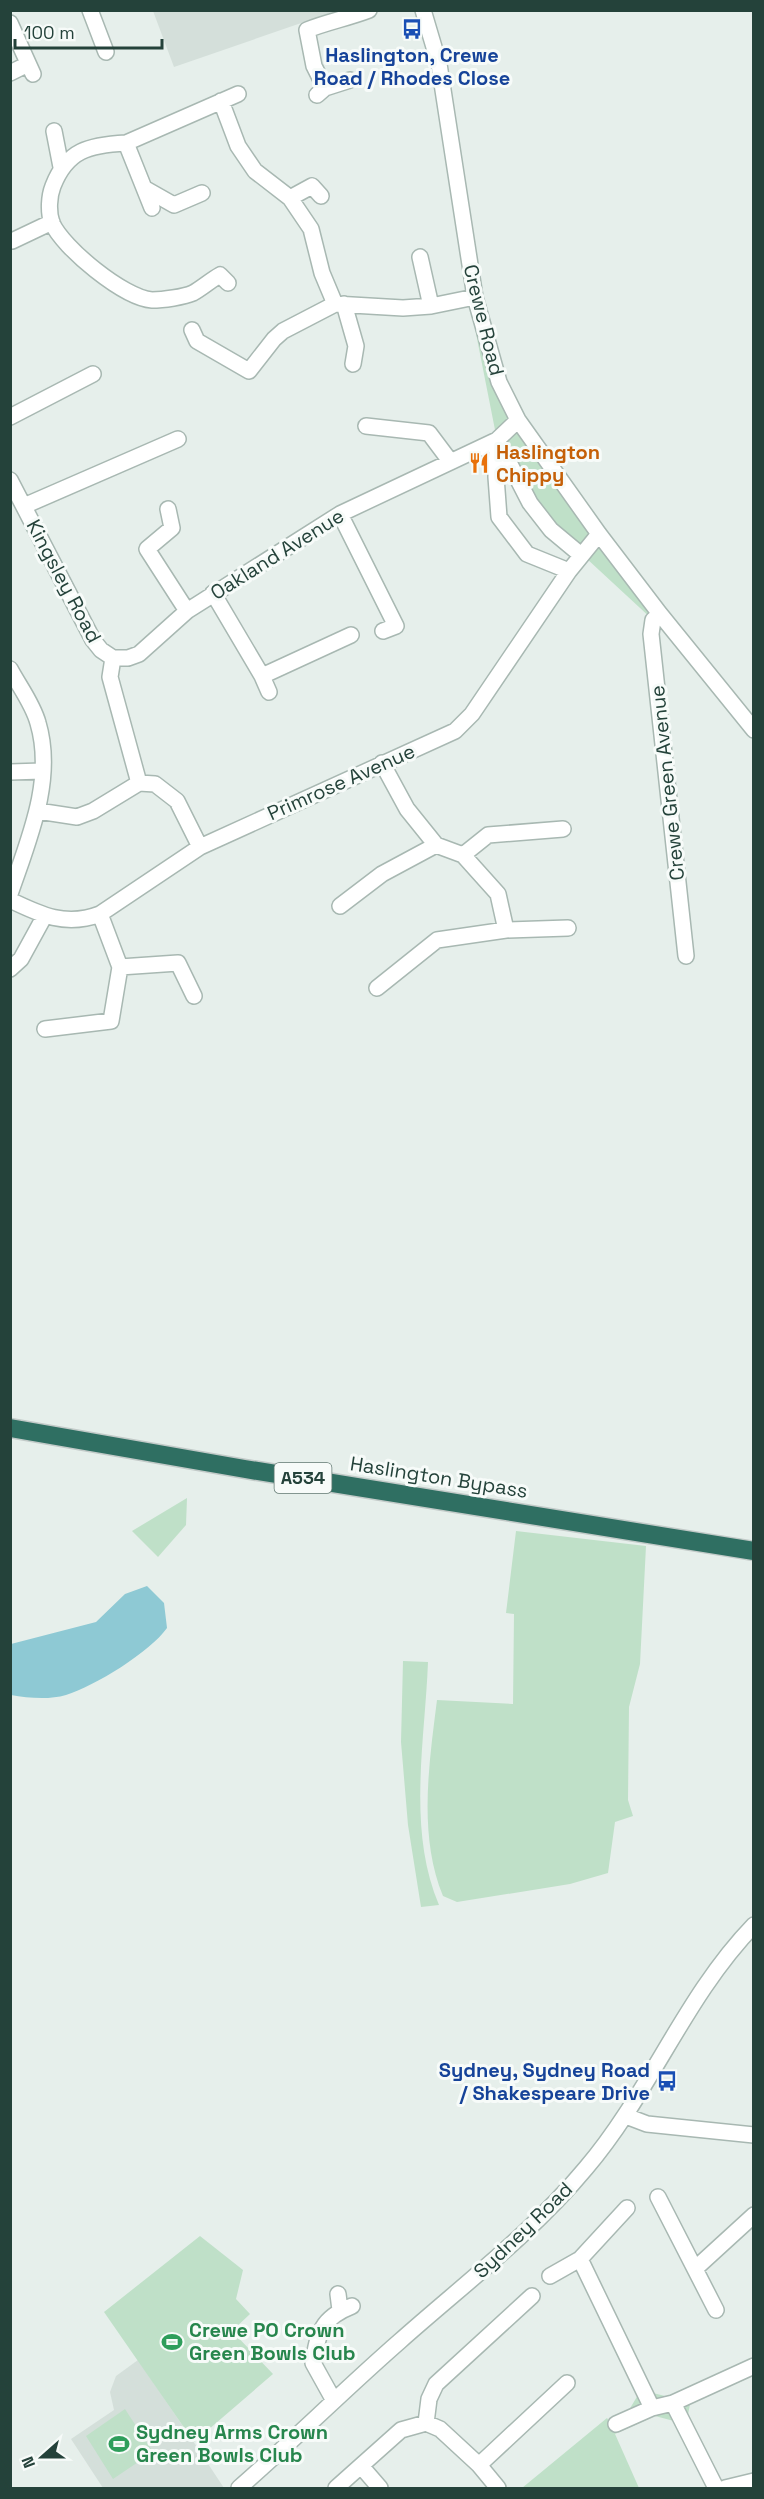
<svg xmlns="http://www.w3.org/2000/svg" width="764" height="2499" font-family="'Space Grotesk',sans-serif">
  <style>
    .built { fill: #d4dfda }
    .green { fill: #bfe0c8 }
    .water { fill: #8ec9d4 }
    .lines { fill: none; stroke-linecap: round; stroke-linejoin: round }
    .minor-casing { stroke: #a8b8b2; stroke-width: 18 }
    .highway-casing { stroke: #c2cac8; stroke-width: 21 }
    .minor { stroke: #fff; stroke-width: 15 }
    .highway { stroke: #2f6f62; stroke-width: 18 }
    .labels { text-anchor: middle; stroke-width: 6; stroke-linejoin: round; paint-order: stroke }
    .shield { fill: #f7fbf9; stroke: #637a73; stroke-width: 1.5 }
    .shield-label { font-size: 18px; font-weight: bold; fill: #24423a }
    .transit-label { font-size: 20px; font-weight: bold; fill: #164399; stroke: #f7fbf9 }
    .street-label { font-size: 20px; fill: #24423a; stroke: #f7fbf9 }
    .food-label { font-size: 20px; font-weight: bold; fill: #c56008; stroke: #f7fbf9; text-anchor: start }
    .leisure-label { font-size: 20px; font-weight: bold; fill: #27864d; stroke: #f7fbf9; text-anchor: start }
  </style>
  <rect width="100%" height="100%" fill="#e6efeb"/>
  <path class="built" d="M153 11V10L336 11 174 67Z
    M138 2360 193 2441 224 2488H103L71 2439 114 2410 110 2392 116 2376Z"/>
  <path class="green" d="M469 298 499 382 660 614 653 620 586 558 596 535 576 547 551 530 497 440Z
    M187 1498 186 1525 158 1557 132 1531Z
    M516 1531 646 1546 640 1664 629 1707 628 1800 633 1816 615 1822 608 1873 570 1884 457 1902 443 1896C418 1835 429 1764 437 1700L513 1704 514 1614 506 1613Z
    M403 1661 428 1662C425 1742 407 1829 439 1905L421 1907 408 1825 401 1742Z
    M200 2236 243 2270 236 2299 250 2314 232 2331 273 2374 194 2442 104 2312Z
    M753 2359V2376L690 2404 687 2420 674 2421 655 2416 615 2434 639 2488H522L607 2418 609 2421 629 2410 638 2395 649 2392 669 2397Z
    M125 2409 153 2452 113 2479 86 2436Z"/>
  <path class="water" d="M147 1586 164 1603 167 1628C150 1652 95 1686 66 1695 49 1700 28 1698 11 1695V1644L96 1622 125 1594Z"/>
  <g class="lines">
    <g class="minor-casing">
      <path id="minor" d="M90 10 106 52
        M423 10 439 64 475 297 499 382 518 420 599 534 660 614 754 730
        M10 23 33 74
        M10 73 28 64
        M325 88 314 66 307 30C327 22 348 18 369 10
        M317 95 325 88 350 80
        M221 101 238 146 255 171 290 198 311 229 322 273 335 304
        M54 131 61 167
        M126 143 144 188 174 205 202 193
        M144 188 152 208
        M290 198 312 186 321 196
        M12 241 52 222
        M420 257 431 306
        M228 283 220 275C211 280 202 288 193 293 184 297 163 300 152 300 124 298 63 248 52 223 48 212 49 196 53 186 67 150 89 145 126 143L238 94
        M344 304 356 346 353 364
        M192 330 197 341 249 371 274 339 283 331 335 304 403 308 431 306 475 297
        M10 417 93 374
        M366 426 429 433 450 461
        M497 440 496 477 499 517 527 554 569 571
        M499 443 530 503 551 530 581 555
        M10 480 93 640 101 650 113 658 110 677 139 783
        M24 506 178 439
        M168 509 172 528 147 549 187 611
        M340 514 396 626 383 631
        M213 593 262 676 269 692
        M660 614 653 620 651 634 686 956
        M113 658H128L139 654 187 611 340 514 497 440 518 420
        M10 669C19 686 33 704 38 723 55 780 28 841 10 894
        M262 676 351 635
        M10 772 42 771
        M38 811 77 817 93 811 139 783 155 784 177 801 200 847
        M463 855 488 835 563 829
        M10 900C41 915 66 927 100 914L200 847 455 731 472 714 569 571 599 534
        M340 906 382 874 436 845
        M506 930 568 928
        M120 967 178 963 194 996
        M10 969 21 959 44 917
        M377 988 437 940 506 930 498 894 463 855 436 845 407 809 382 763
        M45 1029 111 1021 120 967 100 914
        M626 2116 647 2124 754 2135
        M658 2197 716 2310
        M580 2259 652 2408
        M696 2268 754 2215
        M550 2276 580 2259 627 2208
        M338 2294 340 2310
        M333 2399 313 2363C318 2333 321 2318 352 2306
        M673 2403 716 2488
        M426 2423 429 2399 436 2384 532 2296
        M616 2424 652 2408 673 2403 754 2366
        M479 2465 567 2383
        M361 2466 380 2488
        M239 2488C294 2440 345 2389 400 2341 463 2285 532 2233 586 2168 650 2093 685 1996 754 1925
        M336 2488 401 2430 426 2423 440 2429 479 2465 498 2488
        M725 2488 754 2481"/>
    </g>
    <g class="highway-casing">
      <path id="highway" d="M10 1428 245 1469 754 1551"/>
    </g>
    <use href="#minor" class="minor"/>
    <use href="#highway" class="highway"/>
  </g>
  <defs>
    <g id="bus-bare" transform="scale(1.62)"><path d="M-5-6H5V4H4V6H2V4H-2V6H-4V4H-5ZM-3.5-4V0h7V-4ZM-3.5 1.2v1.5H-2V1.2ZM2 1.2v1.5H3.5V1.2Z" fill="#1a4fb4" stroke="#f7fbf9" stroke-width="2.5" paint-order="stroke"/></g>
    <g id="restaurant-bare" transform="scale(1.62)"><path d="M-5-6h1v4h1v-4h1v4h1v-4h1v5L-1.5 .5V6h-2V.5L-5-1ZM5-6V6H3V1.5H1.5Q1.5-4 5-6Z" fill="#e8710a" stroke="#f7fbf9" stroke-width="2.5" paint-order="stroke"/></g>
    <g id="stadium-bare" transform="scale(1.62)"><path d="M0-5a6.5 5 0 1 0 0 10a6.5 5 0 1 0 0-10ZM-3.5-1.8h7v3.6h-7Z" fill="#2e9e5b" stroke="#f7fbf9" stroke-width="2.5" paint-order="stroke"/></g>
  </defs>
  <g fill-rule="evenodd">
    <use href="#bus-bare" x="412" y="29"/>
    <use href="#restaurant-bare" x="479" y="463"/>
    <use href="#bus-bare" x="667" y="2081"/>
    <use href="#stadium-bare" x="172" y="2342"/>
    <use href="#stadium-bare" x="119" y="2444"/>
  </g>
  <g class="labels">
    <rect class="shield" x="274.5" y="1463" width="57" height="30" rx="4.5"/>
    <g class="shield-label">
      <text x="303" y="1484">A534</text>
    </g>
    <g class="transit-label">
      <text x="412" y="62">Haslington, Crewe<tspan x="412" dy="23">Road / Rhodes Close</tspan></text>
      <text x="650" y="2077" text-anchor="end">Sydney, Sydney Road<tspan x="650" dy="23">/ Shakespeare Drive</tspan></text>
    </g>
    <g class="street-label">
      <text transform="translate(484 320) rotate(76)" y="7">Crewe Road</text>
      <text transform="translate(277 554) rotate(-32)" y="7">Oakland Avenue</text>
      <text transform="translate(64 581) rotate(62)" y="7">Kingsley Road</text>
      <text transform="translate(341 782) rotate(-24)" y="7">Primrose Avenue</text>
      <text transform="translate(667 783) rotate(-96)" y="7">Crewe Green Avenue</text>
      <text transform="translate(439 1477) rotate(9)" y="7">Haslington Bypass</text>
      <text transform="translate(523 2230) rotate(-44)" y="7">Sydney Road</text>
    </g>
    <g class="food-label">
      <text x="496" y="459">Haslington<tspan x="496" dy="23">Chippy</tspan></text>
    </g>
    <g class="leisure-label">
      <text x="189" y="2337">Crewe PO Crown<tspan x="189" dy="23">Green Bowls Club</tspan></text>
      <text x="136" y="2439">Sydney Arms Crown<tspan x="136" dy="23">Green Bowls Club</tspan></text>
    </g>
  </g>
  <rect width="764" height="2499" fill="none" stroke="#24423a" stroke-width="24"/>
  <g transform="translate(42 2457) rotate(249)" stroke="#f7fbf9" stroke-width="4.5" paint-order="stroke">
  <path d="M0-4.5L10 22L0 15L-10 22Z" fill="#24423a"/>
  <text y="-9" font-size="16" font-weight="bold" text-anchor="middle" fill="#24423a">N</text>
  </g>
  <path d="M15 39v9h147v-9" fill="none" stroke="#24423a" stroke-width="3"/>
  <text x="24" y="39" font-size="18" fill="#24423a" stroke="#f7fbf9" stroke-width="4.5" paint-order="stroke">100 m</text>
</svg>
